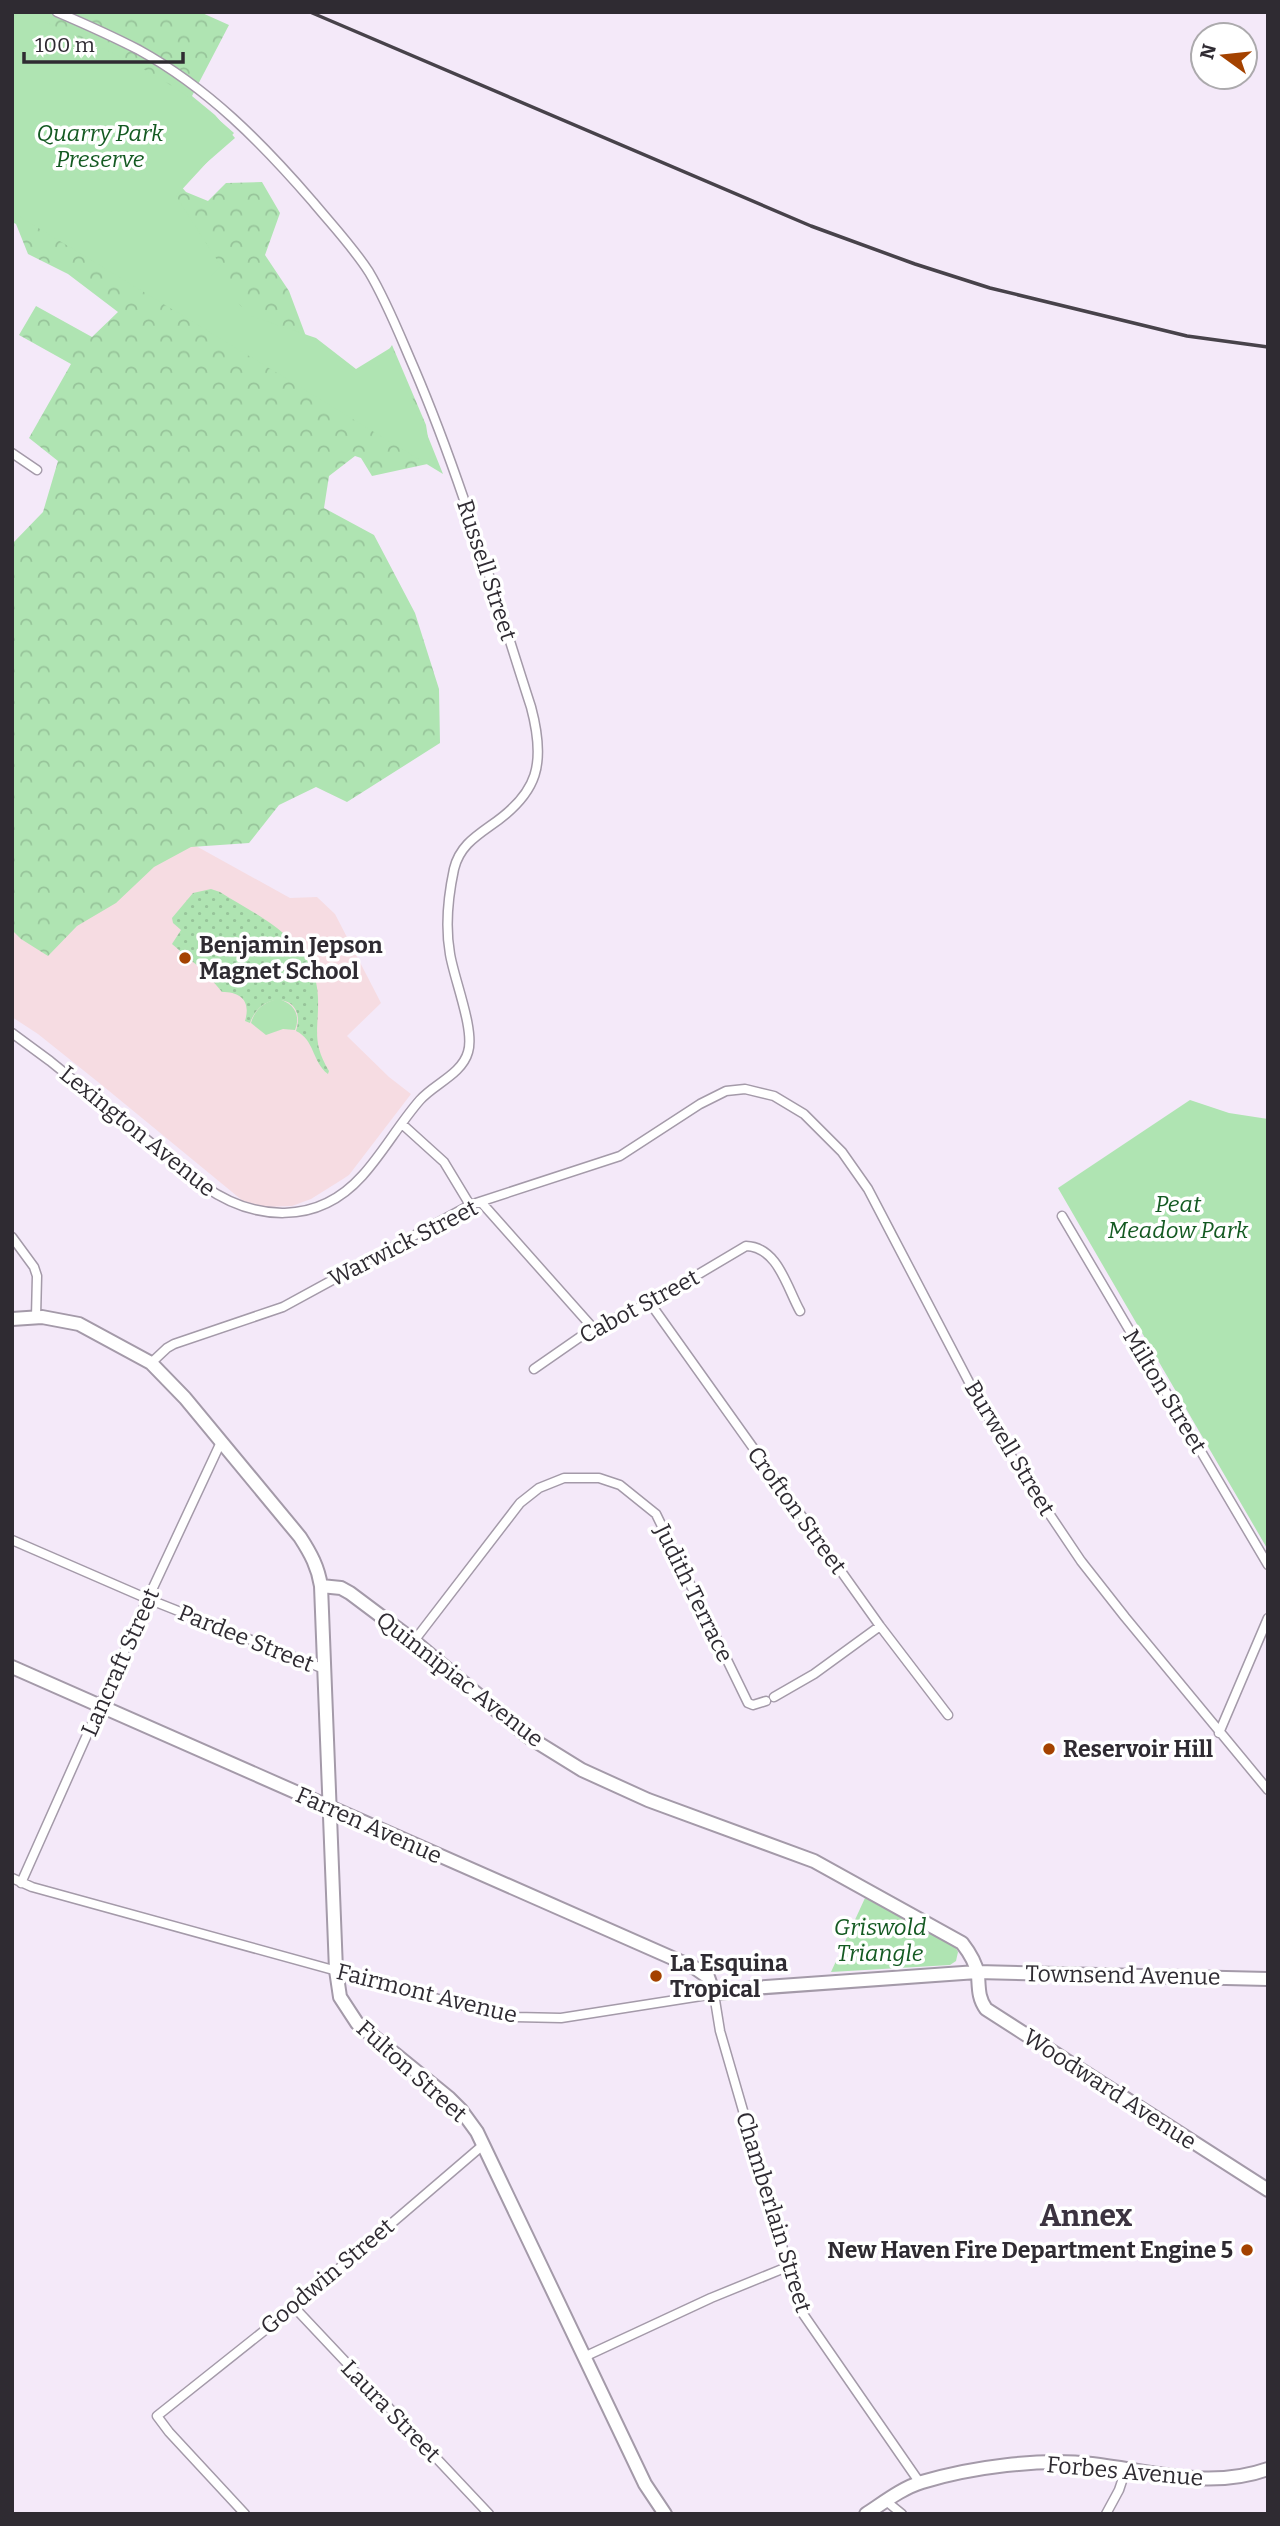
<svg xmlns="http://www.w3.org/2000/svg" width="1280" height="2526" font-family="Bitter,serif">
  <style>
    .education { fill: #f6dce2 }
    .grass { fill: url(#grass-dots) }
    .forest { fill: url(#forest-crowns) }
    .park { fill: #afe4b2 }
    .lines { fill: none; stroke-linecap: round; stroke-linejoin: round }
    .street-casing { stroke: #a49aa9; stroke-width: 11 }
    .secondary-casing { stroke: #a49aa9; stroke-width: 16 }
    .primary-casing { stroke: #a49aa9; stroke-width: 16 }
    .street { stroke: #fff; stroke-width: 8 }
    .secondary { stroke: #fff; stroke-width: 12 }
    .primary { stroke: #fff; stroke-width: 12 }
    .rail { stroke: #47424a; stroke-width: 3.5 }
    .poi-dot { fill: #a44200; stroke: #fff; stroke-width: 2.5 }
    .labels { text-anchor: middle; stroke-width: 7; stroke-linejoin: round; paint-order: stroke }
    .park-label { font-size: 23px; font-style: italic; fill: #145a22; stroke: #fff }
    .street-label { font-size: 23px; fill: #2f2b32; stroke: #fff }
    .poi-label { font-size: 23px; font-weight: bold; fill: #2f2b32; stroke: #fff; text-anchor: start }
    .district-label { font-size: 30px; font-weight: bold; fill: #3c3340; stroke: #fff }
  </style>
  <defs>
    <pattern id="grass-dots" width="8" height="8" patternUnits="userSpaceOnUse" patternTransform="scale(1.75)"><rect width="8" height="8" fill="#afe4b2"/><path d="M2 2h.1M6 6h.1" fill="none" stroke="#97c49a" stroke-width="1.8" stroke-linecap="round"/></pattern>
    <pattern id="forest-crowns" width="20" height="18" patternUnits="userSpaceOnUse" patternTransform="scale(1.75)"><rect width="20" height="18" fill="#afe4b2"/><path d="M2 6a3 3 0 1 1 6 0M12 15a3 3 0 1 1 6 0" fill="none" stroke="#97c49a"/></pattern>
  </defs>
  <rect width="100%" height="100%" fill="#f4e9f9"/>
  <path class="education" d="M12 687 178 836 290 898 317 897 335 914 381 1003 347 1036 389 1077 411 1094 349 1175 343 1179 311 1199 292 1206 265 1207 243 1201 103 1086 38 1034 12 1017Z"/>
  <path class="grass" d="M211 889 220 892C261 918 317 942 318 998 319 1029 311 1041 329 1071L328 1074C312 1062 315 1040 296 1031 308 995 262 988 250 1023L245 1021C251 1001 241 992 222 992L206 973 172 944 181 930 173 923 172 918 193 893Z"/>
  <path class="forest" d="M12 12H200L229 25 192 96 215 115 235 138 204 165 178 183 186 192 208 201 226 183 262 182 280 213 265 255 289 291 316 363 362 391 392 345 426 425 432 463 372 476 361 458 355 456 329 476 324 508 374 535 415 613 439 689 440 743 347 802 316 787 279 805 249 843 191 847 154 867 116 903 77 926 48 956 21 939 12 930V544L43 512 58 461 29 438 71 364 19 335 36 306 92 337 118 312 68 274 28 254 16 224 12 222Z"/>
  <path class="park" d="M12 12H21C97 44 173 77 234 133L176 196 221 266 211 276 251 316 316 338 356 369 392 347 443 474 12 212Z
    M278 999C294 1003 301 1015 295 1030L283 1029 266 1035 251 1023C255 1009 264 1002 278 999Z
    M1190 1100 1229 1113 1268 1119V1550L1058 1188Z
    M865 1898 955 1946 958 1952 956 1961 950 1965 831 1972Z"/>
  <g class="lines">
    <g class="street-casing">
      <path id="street" d="M12 453 37 470
        M12 1033 50 1061 204 1186C254 1221 317 1226 362 1176 383 1153 399 1124 420 1100 434 1084 462 1074 468 1052 475 1030 454 979 450 954 445 926 448 897 454 869 459 848 473 838 490 826 539 793 546 763 531 707 494 593 461 478 414 368 400 336 387 302 369 272 353 247 332 225 313 202 262 143 208 88 139 50 112 36 85 24 57 12
        M402 1124 444 1162 470 1205
        M481 1202 593 1328
        M1062 1216 1268 1565
        M12 1237 34 1267 37 1276 36 1317
        M650 1303 880 1626 948 1715
        M151 1363 167 1348 174 1344 283 1307 470 1205 620 1156 700 1104 726 1091 745 1089 774 1096 804 1114 842 1152 868 1189 970 1384 1004 1445 1040 1500 1081 1561 1125 1617 1268 1790
        M534 1369 593 1328 650 1303 746 1246C778 1247 787 1288 800 1311
        M12 1540 148 1599 324 1669
        M414 1641 520 1503 539 1488 564 1478H599L620 1485 656 1514 748 1703 753 1705 766 1701
        M774 1697 814 1674 880 1626
        M1219 1733 1268 1618
        M12 1878 32 1887 453 2003 515 2017 561 2018 714 1994 720 2031 801 2311 920 2483
        M21 1883 144 1607 221 1442
        M294 2307 489 2514
        M584 2357 711 2298 787 2267
        M886 2501 902 2514
        M245 2514 169 2432 157 2416 294 2307 483 2145
        M1106 2514 1119 2490 1126 2469"/>
    </g>
    <g class="secondary-casing">
      <path id="secondary" d="M12 1319 42 1317 79 1324 151 1363 185 1398 300 1537C311 1554 318 1567 321 1586L336 1970 340 1997 357 2023 449 2098 461 2110 477 2132 645 2484 665 2514
        M321 1586 341 1588 350 1593 414 1641 527 1736 582 1770 648 1800 814 1861 962 1943C969 1952 976 1963 978 1975 979 1988 978 1998 986 2009L1268 2190
        M12 1667 695 1968 708 1977 714 1994 753 1988 977 1972 1268 1979"/>
    </g>
    <g class="primary-casing">
      <path id="primary" d="M866 2514C883 2503 902 2488 922 2482 972 2467 1040 2458 1092 2464 1151 2471 1209 2490 1268 2469"/>
    </g>
    <use href="#street" class="street"/>
    <use href="#secondary" class="secondary"/>
    <use href="#primary" class="primary"/>
    <path class="rail" d="M310 12 811 226 915 264 990 288 1187 336 1268 347"/>
  </g>
  <g class="poi-dot">
    <circle cx="185" cy="958" r="7"/>
    <circle cx="1049" cy="1749" r="7"/>
    <circle cx="656" cy="1976" r="7"/>
    <circle cx="1247" cy="2250" r="7"/>
  </g>
  <g class="labels">
    <g class="park-label">
      <text x="100" y="141">Quarry Park<tspan x="100" dy="26">Preserve</tspan></text>
      <text x="1178" y="1212">Peat<tspan x="1178" dy="26">Meadow Park</tspan></text>
      <text x="880" y="1935">Griswold<tspan x="880" dy="26">Triangle</tspan></text>
    </g>
    <g class="street-label">
      <text transform="translate(487 570) rotate(72)" y="8">Russell Street</text>
      <text transform="translate(138 1131) rotate(39)" y="8">Lexington Avenue</text>
      <text transform="translate(403 1243) rotate(-27)" y="8">Warwick Street</text>
      <text transform="translate(639 1306) rotate(-28)" y="8">Cabot Street</text>
      <text transform="translate(1165 1391) rotate(59)" y="8">Milton Street</text>
      <text transform="translate(1010 1448) rotate(59)" y="8">Burwell Street</text>
      <text transform="translate(797 1510) rotate(54)" y="8">Crofton Street</text>
      <text transform="translate(694 1593) rotate(64)" y="8">Judith Terrace</text>
      <text transform="translate(246 1638) rotate(22)" y="8">Pardee Street</text>
      <text transform="translate(120 1662) rotate(-66)" y="8">Lancraft Street</text>
      <text transform="translate(460 1679) rotate(38)" y="8">Quinnipiac Avenue</text>
      <text transform="translate(369 1825) rotate(24)" y="8">Farren Avenue</text>
      <text transform="translate(1123 1975) rotate(1)" y="8">Townsend Avenue</text>
      <text transform="translate(427 1993) rotate(14)" y="8">Fairmont Avenue</text>
      <text transform="translate(412 2071) rotate(42)" y="8">Fulton Street</text>
      <text transform="translate(1110 2089) rotate(33)" y="8">Woodward Avenue</text>
      <text transform="translate(774 2212) rotate(73)" y="8">Chamberlain Street</text>
      <text transform="translate(327 2276) rotate(-40)" y="8">Goodwin Street</text>
      <text transform="translate(391 2411) rotate(46)" y="8">Laura Street</text>
      <text transform="translate(1125 2471) rotate(5)" y="8">Forbes Avenue</text>
    </g>
    <g class="poi-label">
      <text x="199" y="953">Benjamin Jepson<tspan x="199" dy="26">Magnet School</tspan></text>
      <text x="1063" y="1757">Reservoir Hill</text>
      <text x="670" y="1971">La Esquina<tspan x="670" dy="26">Tropical</tspan></text>
      <text x="1233" y="2258" text-anchor="end">New Haven Fire Department Engine 5</text>
    </g>
    <g class="district-label">
      <text x="1086" y="2226">Annex</text>
    </g>
  </g>
  <rect width="1280" height="2526" fill="none" stroke="#2f2b32" stroke-width="28"/>
  <g transform="translate(1224 56) rotate(285)"><circle r="33" fill="#ffffff" stroke="#acaaad" stroke-width="2"/>
  <path d="M0-5L12 26L0 18L-12 26Z" fill="#a44200"/>
  <text y="-10" font-size="19" font-weight="bold" text-anchor="middle" fill="#2f2b32">N</text>
  </g>
  <path d="M24 52v10h159v-10" fill="none" stroke="#2f2b32" stroke-width="3.5"/>
  <text x="35" y="52" font-size="21" fill="#2f2b32" stroke="#ffffff" stroke-width="5" paint-order="stroke">100 m</text>
</svg>
